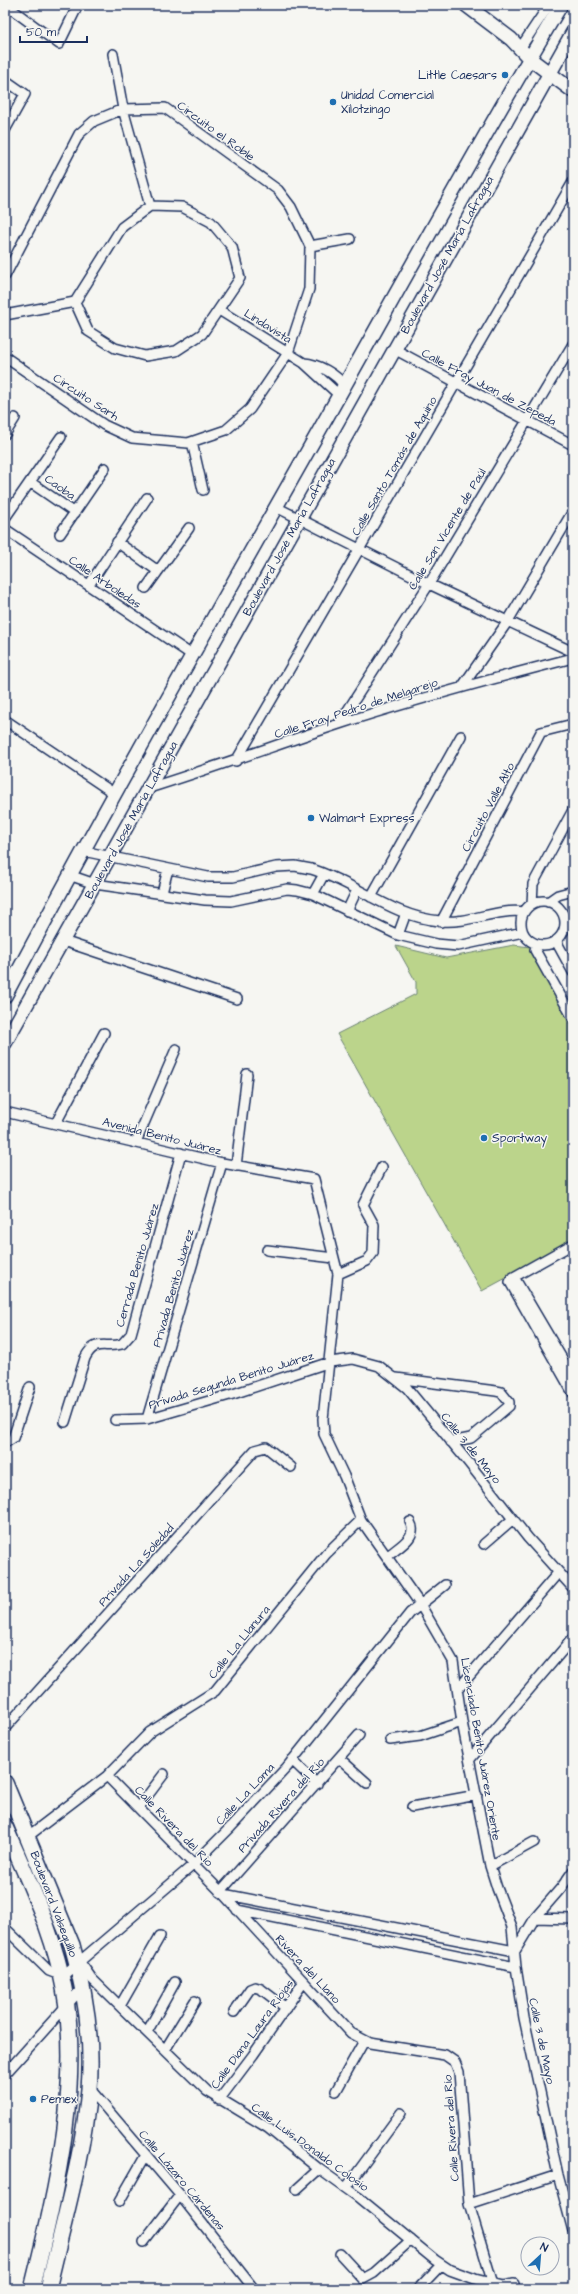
<svg xmlns="http://www.w3.org/2000/svg" width="578" height="2294" font-family="'Architects Daughter',sans-serif">
  <style>
    .green { fill: #bbd48b; stroke: #6b8274 }
    .lines { fill: none; stroke-linecap: round; stroke-linejoin: round }
    .street-casing { stroke: #1b2f5e; stroke-width: 12 }
    .secondary-casing { stroke: #1b2f5e; stroke-width: 16 }
    .primary-casing { stroke: #1b2f5e; stroke-width: 18 }
    .street { stroke: #f6f6f2; stroke-width: 9 }
    .secondary { stroke: #f6f6f2; stroke-width: 13 }
    .primary { stroke: #f6f6f2; stroke-width: 15 }
    .poi-dot { fill: #1f6fb2; stroke: #f6f6f2; stroke-width: 1.5 }
    .labels { text-anchor: middle; stroke-width: 3; stroke-linejoin: round; paint-order: stroke }
    .poi-label { font-size: 12px; fill: #1b2f5e; stroke: #f6f6f2; text-anchor: start }
    .street-label { font-size: 12px; fill: #1b2f5e; stroke: #f6f6f2 }
  </style>
  <rect width="100%" height="100%" fill="#f6f6f2"/>
  <filter id="ink" filterUnits="userSpaceOnUse"><feTurbulence type="fractalNoise" baseFrequency=".025" numOctaves="2"/><feDisplacementMap in="SourceGraphic" scale="8" xChannelSelector="R" yChannelSelector="G"/><feConvolveMatrix kernelMatrix="1 2 1 2 8 2 1 2 1" color-interpolation-filters="sRGB"/></filter>
  <g filter="url(#ink)">
    <path class="green" d="M514 945 530 947 573 1021V1242L482 1291 337 1034 416 994V982L396 946 446 958Z"/>
    <g class="lines">
      <g class="street-casing">
        <path id="street" d="M6 5 59 44 78 5
          M521 47 549 5
          M113 54 123 109 150 206
          M5 80 25 94 5 130
          M150 206 182 207 211 222 232 247 240 278 202 334 176 351 145 356 115 348 88 331 75 302 122 227Z
          M310 246 350 239
          M5 276 79 134 94 121 123 109 165 108 278 190 291 207 310 246 309 289 288 353 250 409 226 430 188 443 132 438 104 425 5 357
          M219 310 304 363 339 395
          M5 315 75 302
          M394 349 573 445
          M304 363C318 364 337 374 344 386
          M5 434 15 418
          M192 442 203 490
          M30 482 75 513
          M276 507 429 584 573 652
          M5 518 61 437
          M5 529 192 655
          M60 534 105 468
          M117 542 158 571
          M89 585 147 498
          M146 588 189 528
          M462 687 508 621 573 511
          M5 720 115 794
          M339 724 429 584 573 344
          M236 761 573 182
          M149 788C213 768 276 745 339 724 416 699 495 678 573 658
          M83 851 208 877H233L276 867 295 866 311 869C355 882 392 917 440 921 469 924 497 908 524 912
          M69 875 95 884 205 900 231 901 287 889 297 890 313 894 398 935 436 944 458 946 523 932
          M162 893 168 869
          M313 894 324 874
          M371 897 461 736
          M521 923a22 22 0 1 1 44 0a22 22 0 1 1-44 0Z
          M548 902 558 895 573 891
          M532 904 533 884 573 810
          M347 911 357 890
          M441 922 541 732 573 724
          M398 935 406 913
          M63 941 237 999
          M556 941 573 972
          M537 944 535 950 573 1018
          M5 1112 222 1163 314 1179 338 1274 323 1419 324 1434 344 1476 361 1520 420 1604 453 1661 462 1722 490 1866 497 1888 512 1927 516 1967 524 2018 558 2175 573 2231
          M56 1123 104 1033
          M136 1142 176 1049
          M236 1166 247 1074
          M573 1244 512 1278 510 1282 573 1393
          M267 1250 334 1258
          M338 1274 367 1261 373 1253 374 1225 363 1205 382 1167
          M514 1277 573 1377
          M396 1378 496 1391 501 1392 509 1402V1406L471 1438 451 1442
          M147 1419 222 1163
          M115 1420 147 1419 233 1394 330 1362 353 1359 379 1366 407 1388 468 1462 528 1538 573 1588
          M65 1422 85 1358C95 1338 104 1349 122 1344L131 1334 181 1153
          M5 1443 13 1438 30 1387
          M484 1544 513 1519
          M388 1556C398 1547 419 1537 410 1522
          M458 1689 558 1573
          M5 1728 255 1450 266 1447 291 1467
          M390 1740 420 1736 462 1722
          M339 1758 367 1783
          M470 1759 573 1638
          M292 1760 317 1784
          M107 1776 223 1894 351 2033 370 2043 445 2055 455 2062 459 2072 469 2204 493 2284
          M139 1807 164 1774
          M412 1807 477 1795
          M27 1837 107 1776 150 1732 215 1691 326 1554 361 1520
          M5 1852 13 1846
          M490 1866 534 1842
          M220 1892 359 1735
          M223 1894 515 1951
          M237 1910 516 1967
          M535 1918 573 1919
          M5 1928 49 1971 57 1974 66 1973 193 1865 231 1827 287 1767 410 1613 445 1585
          M515 1951 535 1918 561 1888 573 1871
          M80 1962 92 1979 207 2091 268 2128 319 2169 358 2197 435 2260 450 2270 475 2279 503 2286 514 2284
          M120 2006 160 1936
          M234 2012 250 1989 255 1987 261 1989 286 2008
          M147 2032 175 1982
          M165 2050 195 2001
          M5 2074 84 1986
          M89 2088 180 2195 254 2289
          M336 2091 364 2041
          M219 2100 253 2055 303 1983
          M346 2188 401 2113
          M297 2189 319 2169
          M119 2202 146 2155
          M469 2204 558 2175
          M144 2242 180 2195
          M340 2254 363 2279 374 2273 411 2240
          M418 2289 441 2265"/>
      </g>
      <g class="secondary-casing">
        <path id="secondary" d="M466 5 511 39 529 58 573 91
          M5 996C103 811 207 629 310 447 393 300 474 151 561 5
          M5 1043 573 32"/>
      </g>
      <g class="primary-casing">
        <path id="primary" d="M5 1783 72 1945C85 1990 93 2042 89 2089 83 2157 63 2223 48 2289
          M5 1827C26 1875 49 1923 61 1974 85 2074 56 2191 32 2289"/>
      </g>
      <use href="#street" class="street"/>
      <use href="#secondary" class="secondary"/>
      <use href="#primary" class="primary"/>
    </g>
  </g>
  <g class="poi-dot">
    <circle cx="505" cy="75" r="4"/>
    <circle cx="333" cy="102" r="4"/>
    <circle cx="311" cy="818" r="4"/>
    <circle cx="484" cy="1138" r="4"/>
    <circle cx="33" cy="2099" r="4"/>
  </g>
  <g class="labels">
    <g class="poi-label">
      <text x="497" y="79" text-anchor="end">Little Caesars</text>
      <text x="341" y="99">Unidad Comercial<tspan x="341" dy="14">Xilotzingo</tspan></text>
      <text x="319" y="822">Walmart Express</text>
      <text x="492" y="1142">Sportway</text>
      <text x="41" y="2103">Pemex</text>
    </g>
    <g class="street-label">
      <text transform="translate(216 131) rotate(36)" y="4">Circuito el Roble</text>
      <text transform="translate(447 255) rotate(-61)" y="4">Boulevard José María Lafragua</text>
      <text transform="translate(268 326) rotate(32)" y="4">Lindavista</text>
      <text transform="translate(489 387) rotate(28)" y="4">Calle Fray Juan de Zepeda</text>
      <text transform="translate(86 397) rotate(33)" y="4">Circuito Sarh</text>
      <text transform="translate(394 466) rotate(-60)" y="4">Calle Santo Tomás de Aquino</text>
      <text transform="translate(60 487) rotate(35)" y="4">Caoba</text>
      <text transform="translate(447 529) rotate(-59)" y="4">Calle San Vicente de Paúl</text>
      <text transform="translate(289 537) rotate(-61)" y="4">Boulevard José María Lafragua</text>
      <text transform="translate(105 582) rotate(34)" y="4">Calle Arboledas</text>
      <text transform="translate(356 708) rotate(-18)" y="4">Calle Fray Pedro de Melgarejo</text>
      <text transform="translate(488 807) rotate(-62)" y="4">Circuito Valle Alto</text>
      <text transform="translate(131 820) rotate(-61)" y="4">Boulevard José María Lafragua</text>
      <text transform="translate(162 1136) rotate(14)" y="4">Avenida Benito Juárez</text>
      <text transform="translate(137 1265) rotate(-74)" y="4">Cerrada Benito Juárez</text>
      <text transform="translate(173 1288) rotate(-74)" y="4">Privada Benito Juárez</text>
      <text transform="translate(231 1380) rotate(-17)" y="4">Privada Segunda Benito Juárez</text>
      <text transform="translate(471 1448) rotate(51)" y="4">Calle 3 de Mayo</text>
      <text transform="translate(136 1565) rotate(-48)" y="4">Privada La Soledad</text>
      <text transform="translate(239 1642) rotate(-51)" y="4">Calle La Llanura</text>
      <text transform="translate(481 1749) rotate(80)" y="4">Licenciado Benito Juárez Oriente</text>
      <text transform="translate(245 1794) rotate(-47)" y="4">Calle La Loma</text>
      <text transform="translate(281 1805) rotate(-48)" y="4">Privada Rivera del Río</text>
      <text transform="translate(174 1826) rotate(46)" y="4">Calle Rivera del Río</text>
      <text transform="translate(54 1904) rotate(69)" y="4">Boulevard Valsequillo</text>
      <text transform="translate(308 1969) rotate(47)" y="4">Rivera del Llano</text>
      <text transform="translate(252 2034) rotate(-54)" y="4">Calle Diana Laura Riojas</text>
      <text transform="translate(542 2041) rotate(78)" y="4">Calle 3 de Mayo</text>
      <text transform="translate(451 2128) rotate(-94)" y="4">Calle Rivera del Río</text>
      <text transform="translate(310 2147) rotate(36)" y="4">Calle Luis Donaldo Colosio</text>
      <text transform="translate(182 2180) rotate(50)" y="4">Calle Lázaro Cárdenas</text>
    </g>
  </g>
  <rect width="578" height="2294" fill="none" stroke="#f6f6f2" stroke-width="20"/>
  <rect x="10" y="10" width="558" height="2274" fill="none" stroke="#1b2f5e" stroke-width="1.5" filter="url(#ink)"/>
  <g transform="translate(540 2256) rotate(26)"><circle r="19" fill="#f6f6f2" stroke="#9ea6b7"/>
  <path d="M0-3L7 15L0 10L-7 15Z" fill="#1f6fb2"/>
  <text y="-6" font-size="11" font-weight="bold" text-anchor="middle" fill="#1b2f5e">N</text>
  </g>
  <path d="M20 36v6h67v-6" fill="none" stroke="#1b2f5e" stroke-width="2"/>
  <text x="26" y="36" font-size="12" fill="#1b2f5e" stroke="#f6f6f2" stroke-width="3" paint-order="stroke">50 m</text>
</svg>
